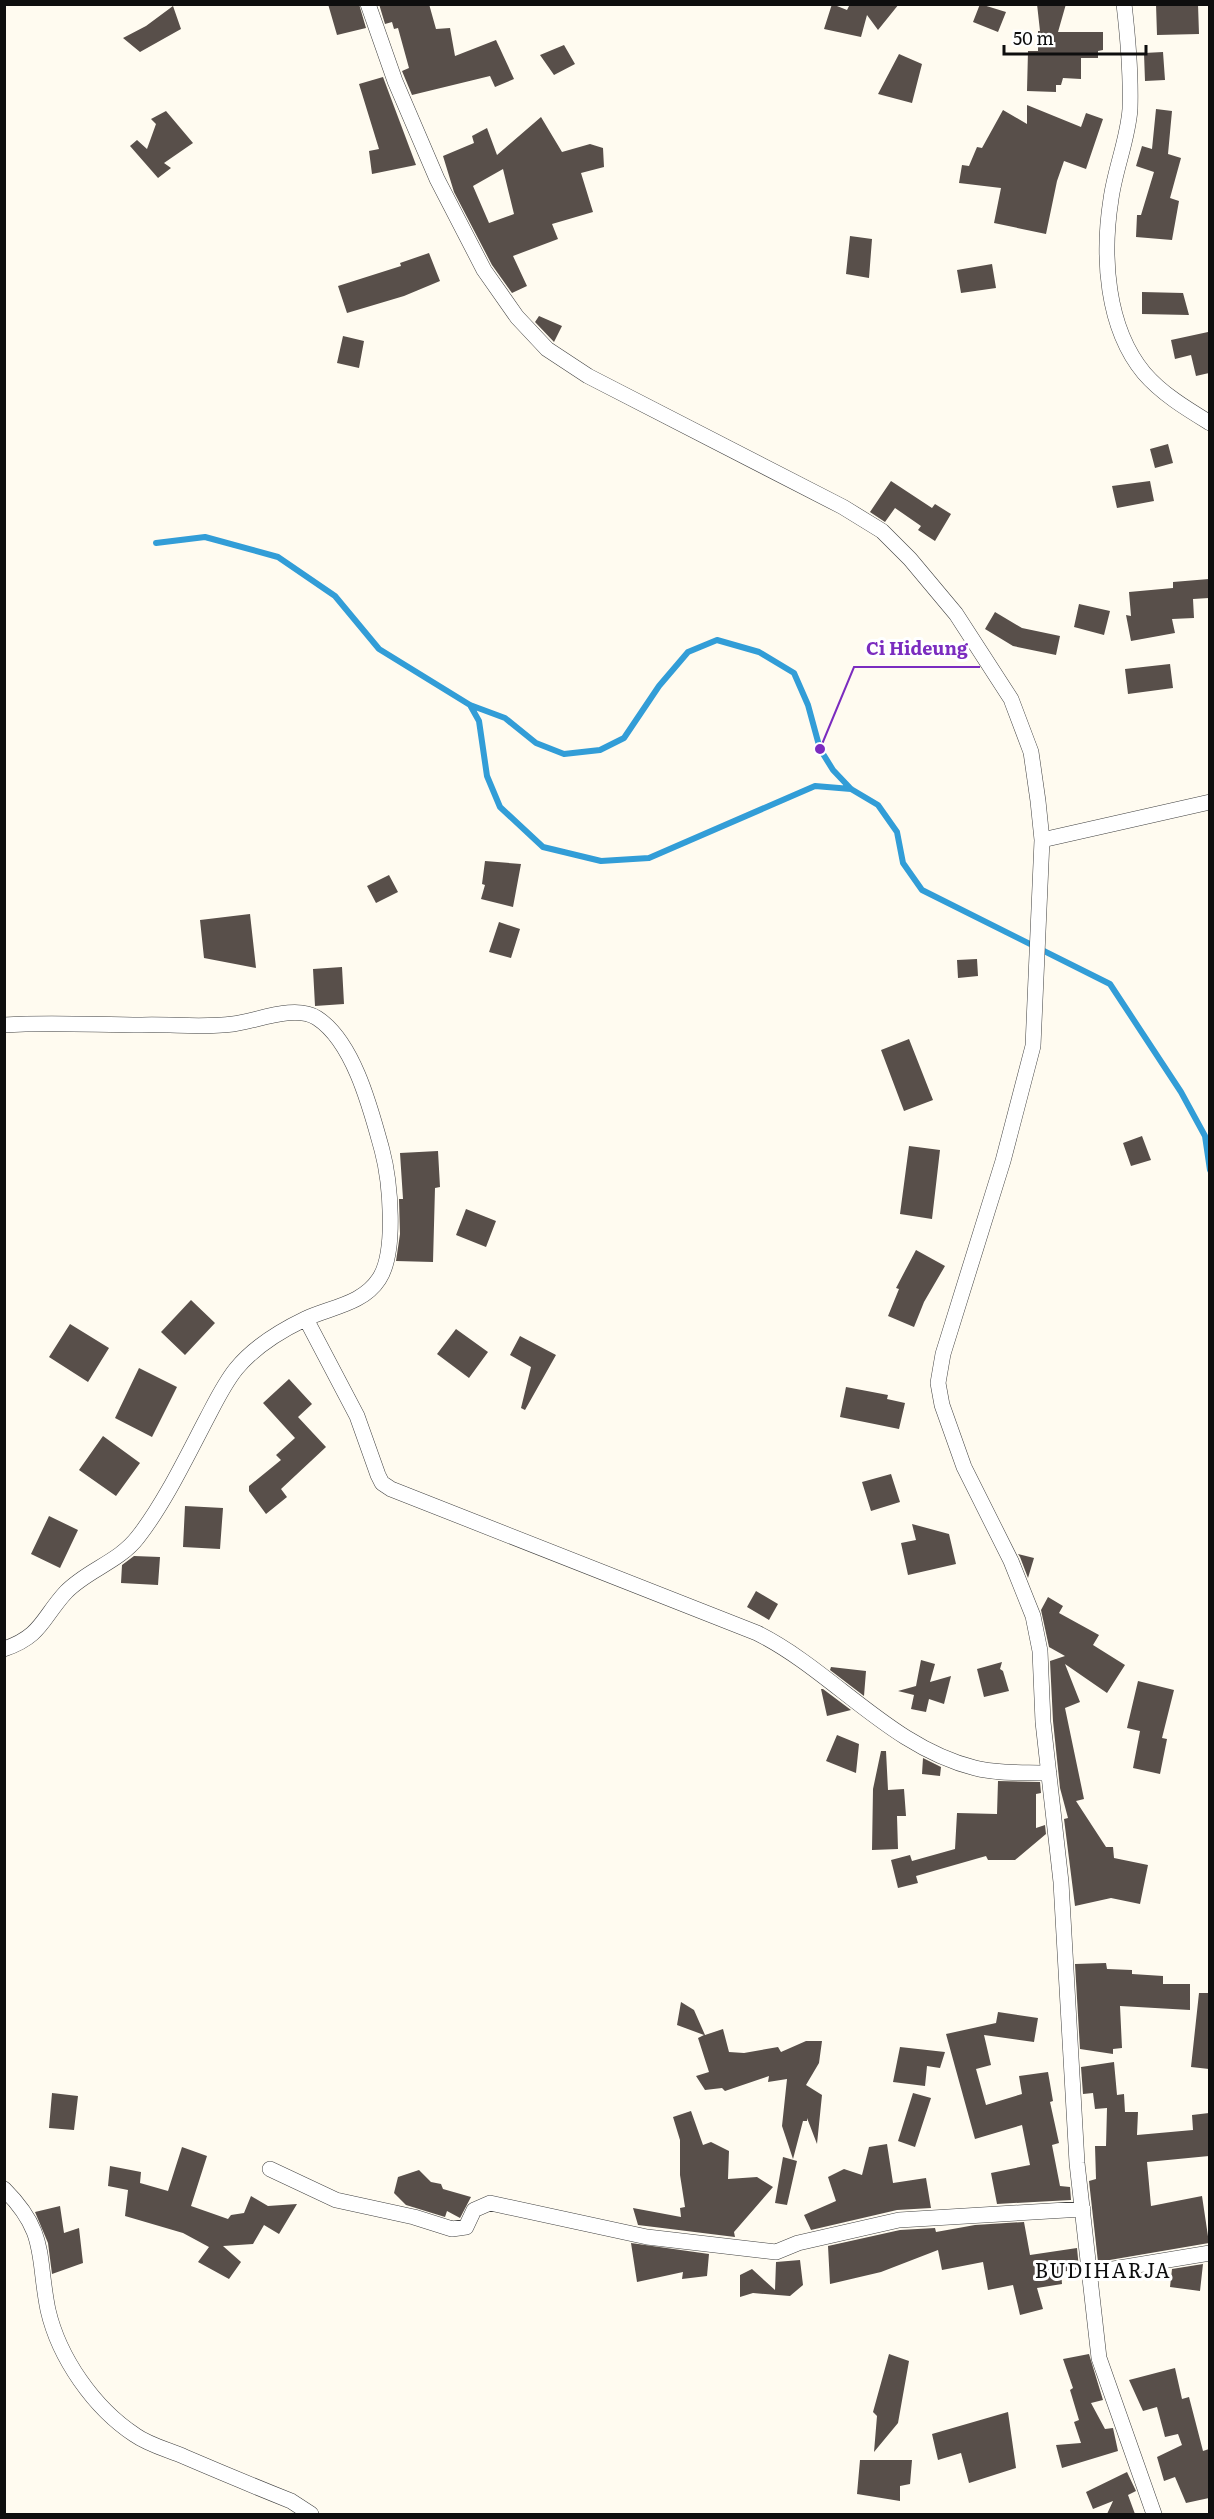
<svg xmlns="http://www.w3.org/2000/svg" width="1214" height="2519" font-family="Literata,serif">
  <style>
    .lines { fill: none; stroke-linecap: round; stroke-linejoin: round }
    .stream { stroke: #329dd7; stroke-width: 6 }
    .building { fill: #584f4a; fill-rule: evenodd }
    .street-casing { stroke: #414141; stroke-width: 16 }
    .street { stroke: #fff; stroke-width: 15 }
    .labels { text-anchor: middle; stroke-width: 6; stroke-linejoin: round; paint-order: stroke }
    .quarter-label { font-size: 20px; letter-spacing: 1.5px; fill: #0e0e0e; stroke: #fff }
    .leader { fill: none; stroke: #7b2cbf; stroke-width: 2 }
    .callout-dot { fill: #7b2cbf; stroke: #fff; stroke-width: 2 }
    .callout-label { font-size: 18px; text-anchor: middle; font-weight: bold; fill: #7b2cbf; stroke: #fff; stroke-width: 6; stroke-linejoin: round; paint-order: stroke }
  </style>
  <rect width="100%" height="100%" fill="#fffbf0"/>
  <g class="lines">
    <path class="stream" d="M156 543 205 537 278 557 335 596 379 649 470 705 505 718 536 743 564 754 600 750 624 738 659 686 688 652 717 640 759 652 794 673 808 705 820 749 833 770 851 789 878 805 897 832 903 863 922 890 1110 984 1181 1092 1205 1136 1210 1170
      M470 705 479 721 487 776 500 807 543 847 601 861 649 858 815 786 851 789"/>
  </g>
  <path class="building" d="M328 4H359L366 28 337 35Z
    M379 4H429L436 29 450 28 455 56 496 40 514 79 495 87 490 76 412 95 402 71 409 68 398 28 394 29 392 22 385 24Z
    M832 4 847 10 850 4H899L878 30 867 15 861 37 824 29Z
    M980 4 1006 12 998 32 973 22Z
    M1037 4H1066L1058 32H1103V50L1098 51V58H1081V79L1063 78 1061 85H1056V92L1027 91 1028 51H1038V31H1040Z
    M1156 4H1198L1199 34 1157 35Z
    M173 6 181 29 140 52 123 38 146 26Z
    M564 45 575 64 554 75 540 55Z
    M1163 52 1165 80 1145 81 1144 53Z
    M899 54 922 64 912 103 878 94Z
    M383 77 416 165 372 174 369 151 379 149 359 84Z
    M1027 105 1081 127 1086 113 1103 119 1086 169 1064 161 1057 181 1046 234 994 223 1001 188 959 183 962 165 969 166 977 147 982 148 1003 110 1027 124Z
    M1156 109 1172 111 1168 154 1181 158 1170 198 1179 201 1172 240 1136 237 1137 215H1141L1154 172 1136 166 1142 146 1152 149Z
    M166 111 193 143 164 163 171 168 158 178 130 146 137 140 147 149 156 124 151 119Z
    M541 117 562 152 590 144 603 148 604 167 581 173 593 212 552 224 558 239 513 256 527 286 512 293 492 265 454 192 443 156 474 143 472 136 487 128 497 155ZM503 169 514 214 489 223 473 186Z
    M850 236 872 239 869 278 846 274Z
    M429 253 440 281 404 296 347 313 338 286 401 266 400 263Z
    M992 264 996 288 961 293 957 270Z
    M1142 292 1183 293 1189 315 1142 314Z
    M539 316 562 326 554 342 535 322Z
    M1208 332 1209 373 1196 376 1191 355 1175 359 1171 340Z
    M343 336 364 341 359 368 337 363Z
    M1168 444 1173 463 1155 468 1150 449Z
    M891 481 932 508 935 504 951 514 935 541 918 530 921 526 895 508 885 522 870 512Z
    M1150 481 1154 501 1117 508 1112 486Z
    M1209 579V598L1193 599 1194 618 1172 619 1175 633 1131 641 1126 615 1131 616 1129 592 1173 588V582Z
    M1079 604 1110 611 1104 635 1074 627Z
    M995 612 1022 628 1060 636 1056 655 1013 646 985 629Z
    M1170 664 1173 688 1128 694 1125 669Z
    M485 861 521 864 513 907 481 899 485 885 482 884Z
    M389 875 398 892 376 903 367 886Z
    M250 914 256 968 204 958 200 920Z
    M499 922 520 929 511 958 489 952Z
    M977 959 978 976 958 978 957 960Z
    M342 967 344 1004 315 1006 313 969Z
    M909 1039 933 1100 904 1111 881 1050Z
    M1142 1136 1151 1160 1131 1166 1123 1143Z
    M909 1146 940 1150 932 1219 900 1214Z
    M438 1151 440 1187 435 1188 433 1262 396 1261 400 1234 399 1199H403L400 1153Z
    M466 1209 496 1221 486 1247 456 1235Z
    M916 1250 945 1266 924 1302 914 1327 888 1316 899 1289 896 1288Z
    M191 1300 215 1323 185 1355 161 1332Z
    M70 1324 109 1348 88 1382 49 1357Z
    M456 1329 488 1352 469 1378 437 1354Z
    M520 1336 556 1355 525 1410 521 1408 531 1367 510 1355Z
    M139 1368 177 1387 152 1437 115 1418Z
    M289 1379 312 1404 298 1417 326 1447 281 1489 287 1497 266 1514 249 1491V1486L281 1460 276 1455 295 1438 263 1403Z
    M846 1387 888 1395 887 1399 905 1403 899 1429 840 1417Z
    M103 1436 140 1463 116 1496 79 1470Z
    M891 1474 900 1502 871 1511 862 1482Z
    M185 1506 223 1508 220 1549 183 1547Z
    M49 1516 78 1530 60 1568 31 1554Z
    M912 1524 949 1534 956 1564 908 1575 901 1543 916 1540Z
    M1018 1554 1034 1558 1028 1578 1020 1557Z
    M134 1556 160 1557 158 1585 121 1583 122 1565Z
    M756 1591 778 1604 769 1620 747 1607Z
    M1048 1597 1063 1606 1059 1613 1099 1635 1093 1645 1125 1665 1107 1693 1065 1664 1080 1702 1065 1708 1084 1799 1076 1801 1106 1847H1113L1114 1858 1148 1865 1140 1904 1111 1898 1075 1906 1064 1819 1068 1818 1060 1788 1053 1721 1050 1661 1065 1656 1049 1647 1041 1610Z
    M921 1660 935 1664 930 1682 951 1676 944 1704 929 1699 926 1712 911 1709 914 1695 898 1691 916 1686Z
    M1002 1662 1000 1669 1003 1671 1009 1691 984 1697 977 1669Z
    M831 1667 866 1671 864 1696 830 1670Z
    M1138 1681 1174 1690 1162 1738 1167 1739 1160 1774 1133 1768 1140 1731 1127 1728Z
    M821 1689H823L851 1710 827 1716Z
    M837 1735 859 1744 856 1773 826 1761Z
    M881 1751H886L888 1790 904 1789 906 1816H897L898 1849 872 1850 873 1789Z
    M923 1758 941 1767 940 1776 922 1774Z
    M998 1781 1040 1782 1041 1793 1036 1794V1828L1045 1825 1046 1834 1015 1860H988L986 1856 916 1876 918 1883 898 1888 891 1860 910 1855 912 1861 955 1849 957 1813 997 1814Z
    M1106 1963 1107 1969 1132 1970V1974L1163 1976V1984H1190V2010L1120 2006 1122 2048 1113 2049V2054L1080 2049 1075 1964Z
    M1199 1993H1209V2069L1191 2067Z
    M681 2002 694 2010 705 2035 723 2029 729 2052 744 2053 778 2047 781 2052 806 2041H822L819 2063 806 2085 822 2095 817 2144 807 2118V2121H803L793 2159 782 2126 787 2079 768 2082 769 2076 725 2091 722 2088 705 2090 696 2076 709 2072 698 2038 704 2035 677 2025Z
    M998 2012 1038 2018 1034 2042 984 2035 991 2065 976 2069 986 2105 1022 2094 1019 2076 1048 2072 1053 2101 1050 2102 1059 2143 1052 2145 1060 2186 1070 2187 1071 2200 997 2204 991 2173 1030 2165 1022 2125 975 2139 946 2034 996 2023Z
    M900 2047 945 2052 940 2068 927 2066 925 2086 893 2082Z
    M1114 2062 1117 2095 1124 2094 1125 2112H1138L1137 2135 1193 2130 1192 2115 1209 2113V2156L1147 2162 1151 2206 1202 2196 1209 2243 1098 2262 1089 2181 1096 2179 1095 2146H1106L1107 2108 1095 2109 1093 2093 1083 2094 1081 2067Z
    M52 2093 78 2096 74 2130 49 2128Z
    M913 2093 931 2098 915 2147 898 2141Z
    M691 2111 703 2145 711 2142 729 2151 728 2179 757 2177 773 2187 734 2232 735 2237 638 2225 633 2208 681 2217 680 2208 685 2207 680 2175V2140L673 2117Z
    M887 2144 893 2183 926 2178 931 2208 897 2210 811 2230 804 2215 836 2201 828 2177 844 2169 862 2175 869 2147Z
    M182 2147 207 2156 191 2206 228 2219 231 2215 244 2213 251 2196 268 2206 297 2204 279 2234 264 2225 253 2244 223 2246 241 2262 229 2279 198 2262 209 2247 183 2233 125 2216 128 2190 108 2186 110 2166 141 2172 140 2183 168 2191Z
    M783 2157 797 2161 787 2205 775 2203Z
    M419 2170 431 2182 441 2184 443 2189 471 2197 460 2218 447 2211 445 2217 406 2205 394 2193 398 2177Z
    M60 2206 64 2233 79 2228 83 2263 52 2274 48 2243 35 2212Z
    M1024 2222 1030 2255 1077 2248 1079 2269 1061 2272 1062 2284 1037 2288 1043 2309 1020 2315 1013 2285 988 2290 983 2262 942 2270 938 2250 881 2272 830 2284 828 2246 900 2230 935 2228 936 2232 975 2225Z
    M631 2243 709 2254 707 2276 682 2279 683 2272 637 2282Z
    M800 2260 803 2285 790 2296 753 2293 740 2297V2275L752 2269 775 2290 776 2262Z
    M1203 2264 1200 2291 1170 2287 1172 2269Z
    M889 2354 909 2361 898 2423 874 2452 877 2416 873 2412Z
    M1089 2354 1103 2400 1091 2403 1105 2429 1113 2428 1118 2451 1062 2468 1056 2445 1081 2443 1074 2422 1079 2420 1070 2390 1073 2388 1063 2359Z
    M1175 2368 1182 2399 1189 2397 1203 2451 1209 2449V2498L1186 2503 1175 2477 1164 2481 1157 2457 1182 2445 1178 2434 1165 2437 1157 2407 1143 2411 1129 2380Z
    M1008 2412 1016 2468 969 2483 961 2453 938 2460 932 2434Z
    M860 2460H912L910 2484 900 2486V2501L857 2494Z
    M1127 2472 1136 2491 1128 2495 1135 2514H1107L1113 2501 1093 2509 1086 2492Z"/>
  <g class="lines">
    <g class="street-casing">
      <path id="street" d="M368 4 395 81 437 179 484 270 517 317 547 349 588 376 843 507 882 531 910 559 956 614 1011 699 1031 752 1038 801 1042 840 1033 1046 1003 1161 943 1354 938 1383 942 1405 964 1467 1011 1561 1033 1616 1040 1651 1043 1722 1061 1882 1077 2163 1099 2358 1154 2514
        M1124 4C1128 38 1131 76 1130 109 1128 139 1115 169 1111 199 1102 256 1106 327 1144 373 1162 394 1187 409 1210 423
        M1042 840 1210 802
        M4 1025C50 1022 96 1025 142 1025 173 1024 202 1028 233 1024 257 1021 295 1004 317 1018 354 1042 371 1110 382 1150 390 1180 397 1252 379 1279 363 1304 331 1307 305 1319 280 1331 254 1347 236 1369 224 1384 216 1401 207 1418 187 1456 164 1504 138 1537 119 1562 87 1570 66 1592 42 1618 42 1636 4 1649
        M306 1319 357 1416 378 1475 382 1483 391 1489 757 1633C833 1671 890 1747 975 1768 998 1774 1025 1772 1049 1773
        M270 2169 336 2200 414 2217 452 2229 466 2227 474 2210 490 2203 647 2237 776 2252 798 2243 899 2220 1083 2209
        M4 2189C48 2233 37 2256 48 2310 59 2358 94 2408 135 2435 149 2445 169 2450 185 2457 220 2472 256 2487 291 2501L311 2514
        M1089 2273 1210 2253"/>
    </g>
    <use href="#street" class="street"/>
  </g>
  <g class="labels">
    <g class="quarter-label">
      <text x="1103" y="2278">BUDIHARJA</text>
    </g>
  </g>
  <path class="leader" d="M820 749L854 667H980"/>
  <circle class="callout-dot" cx="820" cy="749" r="6"/>
  <g class="callout-label">
    <text x="917" y="655">Ci Hideung</text>
  </g>
  <rect width="1214" height="2519" fill="none" stroke="#0e0e0e" stroke-width="12"/>
  <path d="M1004 45v9h142v-9" fill="none" stroke="#0e0e0e" stroke-width="3"/>
  <text x="1013" y="45" font-size="18" fill="#0e0e0e" stroke="#ffffff" stroke-width="4.5" paint-order="stroke">50 m</text>
</svg>
